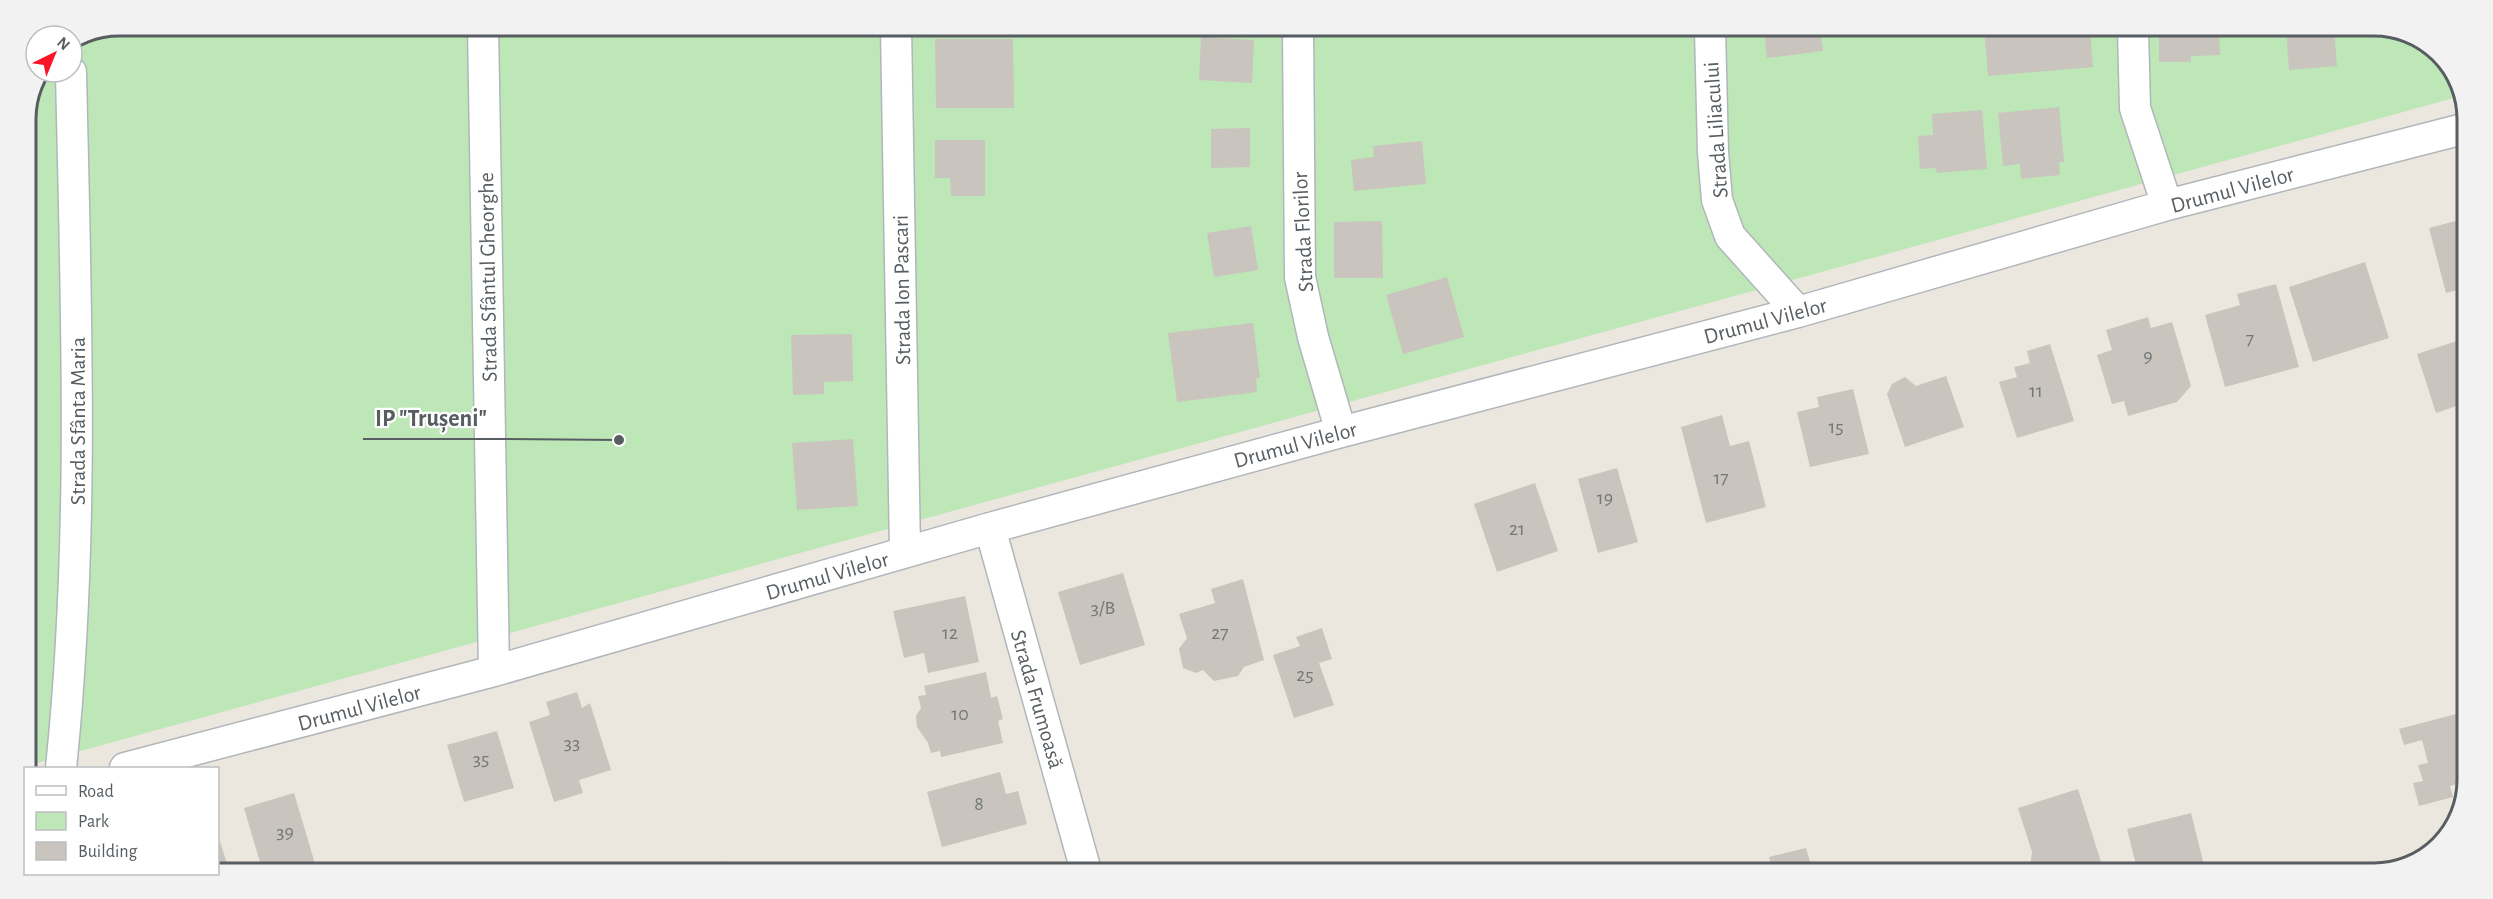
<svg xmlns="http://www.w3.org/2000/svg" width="2493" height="899" font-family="'Alegreya Sans',sans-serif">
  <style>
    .green { fill: #bee7b7 }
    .building { fill: #c9c4bd }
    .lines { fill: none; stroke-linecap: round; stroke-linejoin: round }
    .minor-casing { stroke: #b1b6bb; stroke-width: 33 }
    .minor { stroke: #fff; stroke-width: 30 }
    .labels { text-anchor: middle; stroke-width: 4.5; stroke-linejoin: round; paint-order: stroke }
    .number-label { font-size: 20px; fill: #747778 }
    .street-label { font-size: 22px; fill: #575d61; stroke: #fff }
    .rim { fill: none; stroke: #575d61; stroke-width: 3 }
    .leader { fill: none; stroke: #575d61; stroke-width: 2 }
    .callout-dot { fill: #575d61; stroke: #fff; stroke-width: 2 }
    .callout-label { font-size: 24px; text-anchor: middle; font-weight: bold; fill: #575d61; stroke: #fff; stroke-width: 4.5; stroke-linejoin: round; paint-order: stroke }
  </style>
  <rect width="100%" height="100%" fill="#ece7de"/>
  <path class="green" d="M119 26 2404 30 2448 62 2461 96 26 766V113L44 72H72V45Z"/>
  <path class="building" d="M1764 29H1820L1823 51 1767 58Z
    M1989 29 2090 30 2093 67 1988 76 1985 39Z
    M2175 30H2219L2220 55 2191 56V62H2159V34H2175Z
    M2286 30H2334L2337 66 2289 70Z
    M1201 37 1254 40 1252 83 1199 80Z
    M935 39H1013L1014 108H936Z
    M2059 107 2064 162H2059L2060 175 2021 179 2020 164 2003 166 1998 113Z
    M1982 110 1987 169 1937 173 1936 168 1920 169 1918 136 1933 135 1932 114Z
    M1250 128V167L1211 168V129Z
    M935 140H985V196H951L950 178H935Z
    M1422 141 1426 184 1354 191 1351 160 1374 157 1373 146Z
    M2467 218 2466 288 2446 293 2429 228Z
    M1382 221 1383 278H1334V222Z
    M1251 226 1258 270 1214 277 1207 233Z
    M2365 262 2389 338 2313 362 2289 287Z
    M1447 277 1464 337 1403 354 1386 295Z
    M2276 284 2299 367 2225 387 2205 315 2240 305 2237 294Z
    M2148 317 2151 328 2172 322 2191 386 2177 402 2128 416 2124 401 2112 404 2097 355 2112 350 2106 330Z
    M1253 323 1260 378H1256L1257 392 1177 402 1168 333Z
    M852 334 853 381 824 382V394L793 395 791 335Z
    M2466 338 2465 403 2436 413 2417 354Z
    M2050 344 2074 421 2017 438 1999 382 2017 377 2014 367 2030 363 2027 351Z
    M1946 376 1964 427 1905 447 1887 394 1892 384 1905 377 1916 386Z
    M1853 389 1869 454 1810 467 1797 412 1819 407 1817 397Z
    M1722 415 1730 446 1749 441 1766 507 1706 523 1681 427Z
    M853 439 858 506 797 510 792 443Z
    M1617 468 1638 542 1598 553 1578 479Z
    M1535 483 1558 551 1497 572 1474 504Z
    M1123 573 1145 645 1080 665 1058 592Z
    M1243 579 1264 660 1244 667 1238 676 1214 681 1203 670 1196 673 1183 668 1179 649 1187 638 1179 614 1215 603 1211 589Z
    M965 596 979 662 928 673 924 653 904 658 893 611Z
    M1322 628 1332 659 1319 663 1334 705 1294 718 1273 655 1300 646 1296 637Z
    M986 672 991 698 997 696 1003 719 998 721 1003 743 941 757 940 751 931 753 928 743 917 727 916 716 921 708 918 696 926 695 924 686Z
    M577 692 582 708 590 703 611 770 579 780 583 793 554 802 529 722 550 715 546 702Z
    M2460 713 2463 725V782L2450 786 2453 797 2419 806 2413 783 2423 781 2418 765 2428 763 2422 740 2404 745 2399 729Z
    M497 731 514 788 464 802 447 745Z
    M1000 772 1006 794 1018 791 1027 824 942 847 927 792Z
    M2078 789 2101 862 2066 873H2039L2030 866 2032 852 2018 808Z
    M294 793 316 867 262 869 244 808Z
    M2191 813 2206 873H2138L2127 829Z
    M218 836 229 869H218Z
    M1806 848 1813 872H1773L1769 857Z
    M727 861 729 870H697V869Z"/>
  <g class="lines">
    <g class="minor-casing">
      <path id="minor" d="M483 26 494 671
        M896 27 905 552
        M1298 28 1300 277 1313 337 1341 432
        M1710 29 1713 152 1717 200 1730 236 1798 312
        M2133 30 2135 108 2167 205
        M990 528 1086 871
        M61 768C85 537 76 305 71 72
        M125 768 494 671 990 528 1341 432 1798 312 2167 205 2467 128"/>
    </g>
    <use href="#minor" class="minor"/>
  </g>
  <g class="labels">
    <g class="number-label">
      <text x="2250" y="345">7</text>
      <text x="2148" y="362">9</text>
      <text x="2036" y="397">11</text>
      <text x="1836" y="433">15</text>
      <text x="1721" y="484">17</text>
      <text x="1605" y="504">19</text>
      <text x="1517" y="535">21</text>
      <text x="1103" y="614">3/B</text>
      <text x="950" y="639">12</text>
      <text x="1220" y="639">27</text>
      <text x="1305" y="681">25</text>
      <text x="960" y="720">10</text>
      <text x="572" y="749">33</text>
      <text x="481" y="765">35</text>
      <text x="979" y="810">8</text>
      <text x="285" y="838">39</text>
    </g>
    <g class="street-label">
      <text transform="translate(1715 130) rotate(-94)" y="8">Strada Liliacului</text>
      <text transform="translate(2232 189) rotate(-15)" y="8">Drumul Vilelor</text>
      <text transform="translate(1302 232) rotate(-93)" y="8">Strada Florilor</text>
      <text transform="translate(487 277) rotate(-91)" y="8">Strada Sfântul Gheorghe</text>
      <text transform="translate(901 290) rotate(-91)" y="8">Strada Ion Pascari</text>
      <text transform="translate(1765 320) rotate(-15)" y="8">Drumul Vilelor</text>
      <text transform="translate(77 421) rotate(-90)" y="8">Strada Sfânta Maria</text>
      <text transform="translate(1295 444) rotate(-15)" y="8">Drumul Vilelor</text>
      <text transform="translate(827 575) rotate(-16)" y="8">Drumul Vilelor</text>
      <text transform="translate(1038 699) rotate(74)" y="8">Strada Frumoasă</text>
      <text transform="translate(359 707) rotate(-15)" y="8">Drumul Vilelor</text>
    </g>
  </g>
  <path d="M0 0H2493V899H0ZM119 36H2374A83 83 0 0 1 2457 119V780A83 83 0 0 1 2374 863H119A83 83 0 0 1 36 780V119A83 83 0 0 1 119 36Z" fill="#f2f2f2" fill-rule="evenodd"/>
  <path class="rim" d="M119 36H2374A83 83 0 0 1 2457 119V780A83 83 0 0 1 2374 863H119A83 83 0 0 1 36 780V119A83 83 0 0 1 119 36Z"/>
  <path class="leader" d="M619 440L499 439H363"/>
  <circle class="callout-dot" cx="619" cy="440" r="6"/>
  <g class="callout-label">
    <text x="431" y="426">IP "Trușeni"</text>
  </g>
  <rect x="24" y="767" width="195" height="108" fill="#ffffff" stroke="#bcbec0" stroke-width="1.5"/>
  <rect x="36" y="786" width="30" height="9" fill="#ffffff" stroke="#bcbec0" stroke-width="1.5"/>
  <text x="78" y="797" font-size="18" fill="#575d61">Road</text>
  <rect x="36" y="812" width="30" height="18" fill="#bee7b7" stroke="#bcbec0" stroke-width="1.5"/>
  <text x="78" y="827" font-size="18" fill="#575d61">Park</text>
  <rect x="36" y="842" width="30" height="18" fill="#c9c4bd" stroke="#bcbec0" stroke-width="1.5"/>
  <text x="78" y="857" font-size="18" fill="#575d61">Building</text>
  <g transform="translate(54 54) rotate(43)"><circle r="28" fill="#ffffff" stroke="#bcbec0" stroke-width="1.5"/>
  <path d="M0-4.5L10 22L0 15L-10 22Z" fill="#fa1627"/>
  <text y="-9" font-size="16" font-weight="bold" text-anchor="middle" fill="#575d61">N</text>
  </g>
</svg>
